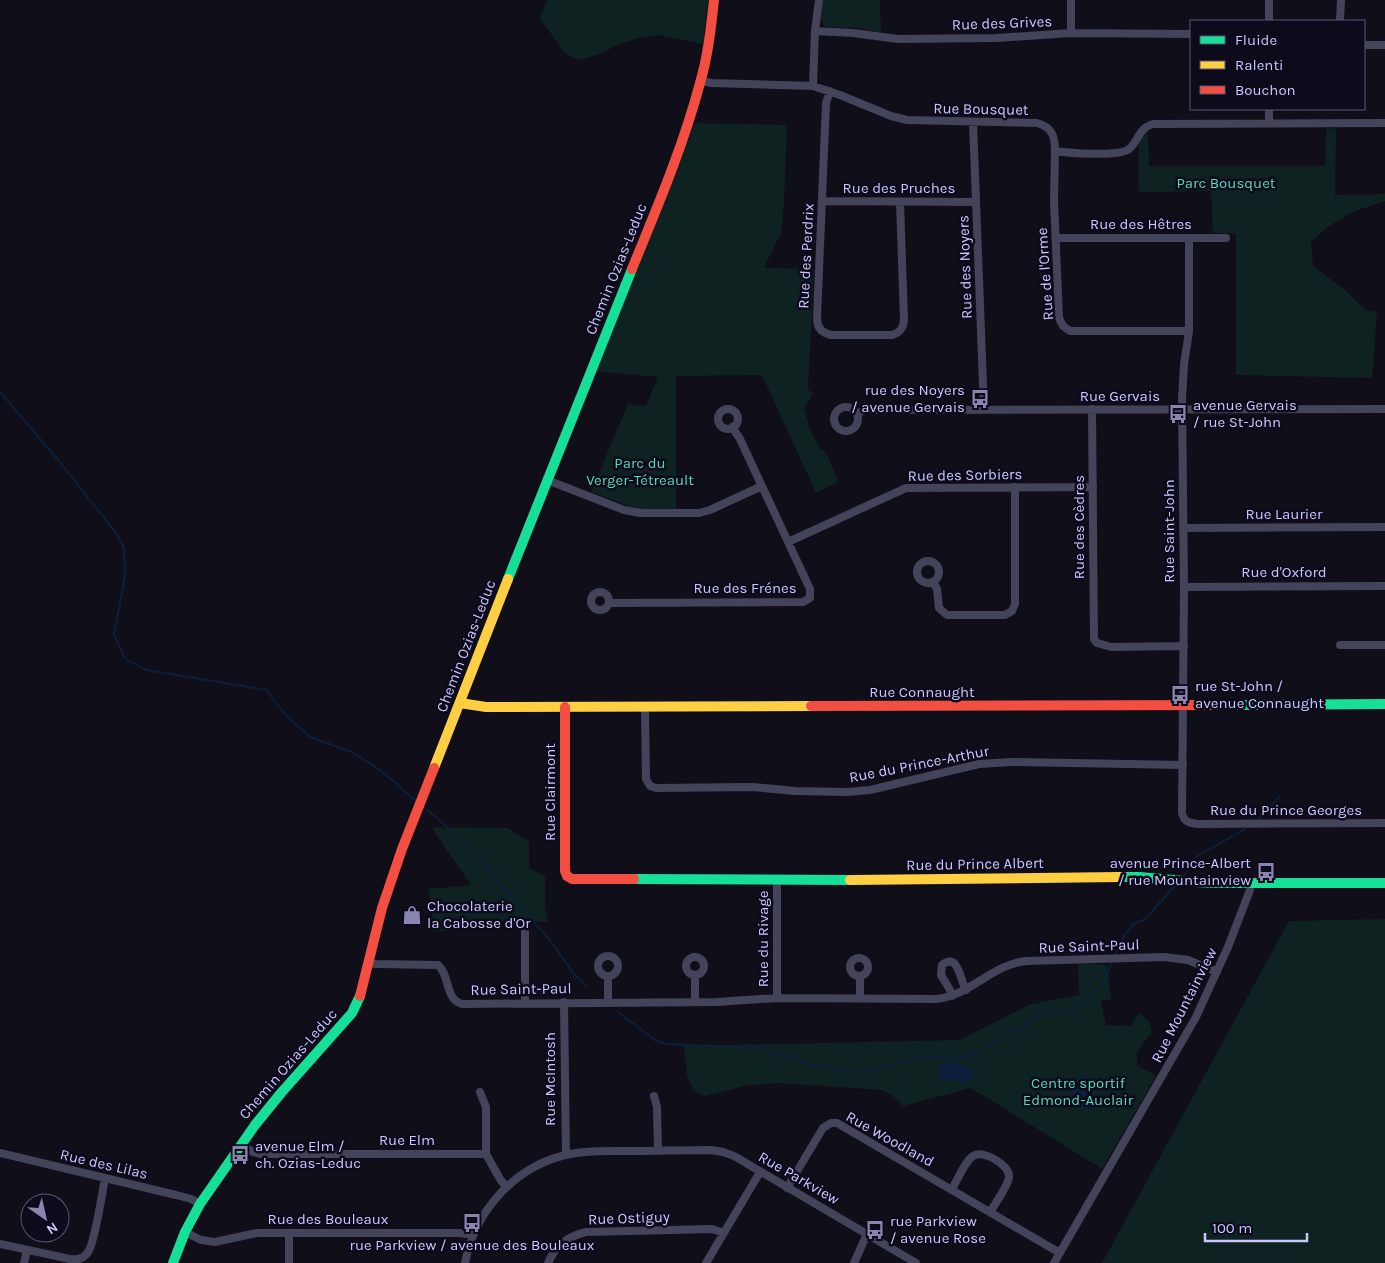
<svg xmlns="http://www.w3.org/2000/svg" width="1385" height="1263" font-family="Karla,sans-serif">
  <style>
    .green { fill: #0f2222 }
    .water { fill: #0c203b }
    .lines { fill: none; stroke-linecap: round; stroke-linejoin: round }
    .stream { stroke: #0c203b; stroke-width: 2 }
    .street { stroke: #434459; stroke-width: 8 }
    .fast { stroke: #16e098; stroke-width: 10 }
    .slow { stroke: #ffcf43; stroke-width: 10 }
    .jam { stroke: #f24e42; stroke-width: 10 }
    .labels { text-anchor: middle; stroke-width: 5; stroke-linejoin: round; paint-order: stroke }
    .street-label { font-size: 15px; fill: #cac7fe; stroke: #0d0b1b }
    .park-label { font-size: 15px; fill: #56dbb3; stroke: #0d0b1b }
    .poi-label { font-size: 15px; fill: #cac7fe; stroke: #0d0b1b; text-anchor: start }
  </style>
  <rect width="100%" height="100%" fill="#100e18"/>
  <path class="green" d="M547 0H591V1L596 0H708L703 44 659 35 638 38 613 47 603 53 579 60 565 53 540 19Z
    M823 0H880L881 33 860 28 826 27C818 20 822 10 823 0Z
    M695 123 787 125 784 201 781 233 764 268 814 269 808 389 813 394 804 408 811 432 820 448 827 454 838 482 816 493 762 375 676 376V509H637L591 492 628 404 646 406 658 377 596 371 663 207Z
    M1336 128 1335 195 1385 194V201L1355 211 1329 226 1311 242 1313 266 1345 290 1365 310 1377 312 1372 378 1236 375V233H1213L1211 191 1139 192V143L1144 134 1148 130 1149 166H1325L1326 129Z
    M431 827 508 828 529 842V868L545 876V909L548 921 434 932 429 889 471 885Z
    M1385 919V1263H1102L1289 921Z
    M1078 963 1107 965 1111 999 1101 1001 1106 1025 1130 1026 1139 1013 1149 1021 1152 1032 1137 1052V1065L1156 1076 1102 1169 971 1088 903 1106 893 1096 882 1090 779 1083 750 1085 704 1096C684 1088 686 1064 684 1046L960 1040 1028 1005 1079 995Z"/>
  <path class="water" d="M951 1061 973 1069V1078L968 1082 942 1081 938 1074 940 1065Z
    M1081 1074 1089 1078 1082 1091 1096 1099 1088 1112 1066 1100Z"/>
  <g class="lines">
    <path class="stream" d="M0 392 59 461 116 533 124 548 125 576 114 635 125 658 146 670 266 690 285 714 310 737 352 752 383 772 415 800
      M426 809 468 845 504 890 550 940 573 973 586 985
      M1259 818 1280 796
      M1184 876 1190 864 1196 857 1245 829
      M1116 953 1124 936 1134 924 1145 919 1175 886
      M618 1012 656 1041 666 1044 762 1048 820 1068 861 1072 921 1057 959 1058 971 1055 987 1047 1008 1032 1016 1031 1024 1027 1039 1012 1053 1009 1062 1012H1070L1084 1003 1103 984 1111 964"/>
    <path class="street" d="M1269 21V0
      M1340 21 1341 0
      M815 31 853 33 898 39 996 38 1071 33 1191 34
      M1071 33V0
      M1364 45H1385
      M701 81 711 83 813 86 840 95 891 116 907 120 1037 123C1052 127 1055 136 1055 151 1068 153 1120 157 1129 149 1139 141 1138 128 1153 124L1385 123
      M813 86 815 31 819 0
      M830 91 826 103 817 318C817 327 821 333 831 335H892C900 333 904 327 904 319L900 202
      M1269 109V123
      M973 123 984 410
      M1055 151 1054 200 1059 318 1063 326 1070 331H1189
      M822 201 976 202
      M1056 238H1226
      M1189 238V331L1184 365 1182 398 1184 587 1182 813C1184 822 1189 823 1198 824L1385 823
      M834 419a12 12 0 1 1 24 0a12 12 0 1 1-24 0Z
      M1092 409 1094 639 1097 643 1111 647 1184 646
      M718 419a10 10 0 1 1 20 0a10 10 0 1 1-20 0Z
      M857 414 864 410 1385 409
      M547 480 624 510 640 513H699L710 510 762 486
      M1183 528 1385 527
      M788 542 906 488 1093 487
      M917 572a11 11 0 1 1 22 0a11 11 0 1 1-22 0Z
      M933 582 937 589 939 608 947 615H1005L1012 611 1015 604V487
      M1184 587 1385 586
      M591 601a9 9 0 1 1 18 0a9 9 0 1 1-18 0Z
      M609 603 803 602 810 598V589L740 439 732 427
      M1340 645H1385
      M645 708 646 779 650 786 656 788 753 787 795 791 847 792 870 790 979 764 1011 762 1183 765
      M598 966a10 10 0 1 1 20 0a10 10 0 1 1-20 0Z
      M686 966a9 9 0 1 1 18 0a9 9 0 1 1-18 0Z
      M850 967a9 9 0 1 1 18 0a9 9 0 1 1-18 0Z
      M369 963 376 964 438 965C450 975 445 1000 462 1004L716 1002 777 998 937 999C971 995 994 963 1027 961L1164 957 1188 960 1217 972
      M952 996 950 990 941 975 942 965C959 952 960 981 966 990
      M777 998V880
      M860 998V976
      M564 1002 566 1155
      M608 1002V976
      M695 1002V975
      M525 1003V926
      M480 1092 486 1107V1154L500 1179 506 1187
      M654 1096 657 1107 658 1151
      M241 1145 253 1152 261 1154H486
      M0 1153 176 1195 191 1199 200 1204
      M787 1188 823 1128 831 1123H837L1060 1253
      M952 1189C957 1181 965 1161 973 1156 983 1149 1010 1165 1009 1177 1008 1186 995 1204 990 1212
      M185 1232 201 1240 215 1242 257 1233H460L473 1235
      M289 1233V1263
      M0 1244 70 1259C77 1260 84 1259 88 1252 95 1243 102 1193 105 1178
      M24 1263 27 1250
      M465 1263C475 1210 516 1165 570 1154 589 1150 608 1151 627 1151 655 1151 683 1150 711 1150L723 1152 734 1156 916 1263
      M548 1263C555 1246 569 1236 586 1232L712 1229 724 1233
      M706 1263 760 1172
      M854 1263 867 1234
      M1054 1263 1196 1017 1228 947 1250 890 1251 883"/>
    <path class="fast" d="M508 579 632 269
      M1231 705 1385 704
      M1120 877H1139L1208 883H1385
      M634 879 850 880
      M173 1263 185 1232 200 1204 255 1125 281 1093 352 1013 360 996"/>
    <path class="slow" d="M460 703 486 707 811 706
      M434 768 508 579
      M850 880 1120 877"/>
    <path class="jam" d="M632 269C657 208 683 147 700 83 708 56 711 28 714 0
      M811 706 1231 705
      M565 707V871L567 876 572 879H634
      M360 996 382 908 402 849 434 768"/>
  </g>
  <defs>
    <g id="bus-bare" transform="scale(1.5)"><path d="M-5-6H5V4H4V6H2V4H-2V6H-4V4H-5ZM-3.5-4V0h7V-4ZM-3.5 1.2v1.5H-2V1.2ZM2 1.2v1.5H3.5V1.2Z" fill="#8986ae" stroke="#0d0b1b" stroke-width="2.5" paint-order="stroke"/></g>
    <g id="shop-bare" transform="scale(1.5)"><path d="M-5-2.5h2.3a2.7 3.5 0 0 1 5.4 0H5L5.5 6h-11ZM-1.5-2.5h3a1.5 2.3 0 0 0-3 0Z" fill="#8986ae" stroke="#0d0b1b" stroke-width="2.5" paint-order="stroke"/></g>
  </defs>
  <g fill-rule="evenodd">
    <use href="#bus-bare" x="980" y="399"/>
    <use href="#bus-bare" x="1178" y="414"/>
    <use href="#bus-bare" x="1180" y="695"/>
    <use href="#bus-bare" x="1266" y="872"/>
    <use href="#shop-bare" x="412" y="915"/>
    <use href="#bus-bare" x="240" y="1155"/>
    <use href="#bus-bare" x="472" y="1223"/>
    <use href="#bus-bare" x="875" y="1230"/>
  </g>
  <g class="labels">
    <g class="street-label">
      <text transform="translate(1002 23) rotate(-2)" y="5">Rue des Grives</text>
      <text transform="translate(981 109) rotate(1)" y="5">Rue Bousquet</text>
      <text x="899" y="193">Rue des Pruches</text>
      <text x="1141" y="229">Rue des Hêtres</text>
      <text transform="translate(806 256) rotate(-87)" y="5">Rue des Perdrix</text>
      <text transform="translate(965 267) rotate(-92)" y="5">Rue des Noyers</text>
      <text transform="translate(616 269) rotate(-68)" y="5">Chemin Ozias-Leduc</text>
      <text transform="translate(1045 274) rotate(-94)" y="5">Rue de l'Orme</text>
      <text x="1120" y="401">Rue Gervais</text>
      <text transform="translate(965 475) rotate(-1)" y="5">Rue des Sorbiers</text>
      <text x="1284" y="519">Rue Laurier</text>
      <text transform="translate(1079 527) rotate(-90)" y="5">Rue des Cèdres</text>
      <text transform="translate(1169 531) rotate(-90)" y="5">Rue Saint-John</text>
      <text x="1284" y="577">Rue d'Oxford</text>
      <text x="745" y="593">Rue des Frénes</text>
      <text transform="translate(466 646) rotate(-69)" y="5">Chemin Ozias-Leduc</text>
      <text x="922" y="697">Rue Connaught</text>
      <text transform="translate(919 764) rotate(-11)" y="5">Rue du Prince-Arthur</text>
      <text transform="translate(550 792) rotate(-90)" y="5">Rue Clairmont</text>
      <text x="1286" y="815">Rue du Prince Georges</text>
      <text transform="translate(975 864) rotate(-1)" y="5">Rue du Prince Albert</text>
      <text transform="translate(763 939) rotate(-90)" y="5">Rue du Rivage</text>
      <text transform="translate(1089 946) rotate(-2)" y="5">Rue Saint-Paul</text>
      <text transform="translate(521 989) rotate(-1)" y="5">Rue Saint-Paul</text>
      <text transform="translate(1184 1005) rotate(-63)" y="5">Rue Mountainview</text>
      <text transform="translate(288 1064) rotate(-49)" y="5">Chemin Ozias-Leduc</text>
      <text transform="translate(550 1079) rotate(-90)" y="5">Rue McIntosh</text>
      <text transform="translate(890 1139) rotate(29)" y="5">Rue Woodland</text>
      <text x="407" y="1145">Rue Elm</text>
      <text transform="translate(104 1164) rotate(13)" y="5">Rue des Lilas</text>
      <text transform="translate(799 1178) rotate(30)" y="5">Rue Parkview</text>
      <text transform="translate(629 1218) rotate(-2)" y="5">Rue Ostiguy</text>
      <text x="328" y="1224">Rue des Bouleaux</text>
    </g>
    <g class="park-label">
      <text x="1226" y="188">Parc Bousquet</text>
      <text x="640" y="468">Parc du<tspan x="640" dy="17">Verger-Tétreault</tspan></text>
      <text x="1078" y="1088">Centre sportif<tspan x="1078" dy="17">Edmond-Auclair</tspan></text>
    </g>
    <g class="poi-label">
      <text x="965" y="395" text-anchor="end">rue des Noyers<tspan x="965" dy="17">/ avenue Gervais</tspan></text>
      <text x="1193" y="410">avenue Gervais<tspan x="1193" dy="17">/ rue St-John</tspan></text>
      <text x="1195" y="691">rue St-John /<tspan x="1195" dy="17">avenue Connaught</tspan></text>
      <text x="1251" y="868" text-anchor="end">avenue Prince-Albert<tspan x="1251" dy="17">/ rue Mountainview</tspan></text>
      <text x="427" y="911">Chocolaterie<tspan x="427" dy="17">la Cabosse d'Or</tspan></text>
      <text x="255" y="1151">avenue Elm /<tspan x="255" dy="17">ch. Ozias-Leduc</tspan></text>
      <text x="890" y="1226">rue Parkview<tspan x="890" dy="17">/ avenue Rose</tspan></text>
      <text x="472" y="1250" text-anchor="middle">rue Parkview / avenue des Bouleaux</text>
    </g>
  </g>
  <rect x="1190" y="20" width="175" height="90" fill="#0d0b1b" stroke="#595676"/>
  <rect x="1200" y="36" width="25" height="8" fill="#16e098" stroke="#595676"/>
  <text x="1235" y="45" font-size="15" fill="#cac7fe">Fluide</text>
  <rect x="1200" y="61" width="25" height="8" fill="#ffcf43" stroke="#595676"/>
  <text x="1235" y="70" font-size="15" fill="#cac7fe">Ralenti</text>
  <rect x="1200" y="86" width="25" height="8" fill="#f24e42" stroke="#595676"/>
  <text x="1235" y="95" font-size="15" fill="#cac7fe">Bouchon</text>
  <g transform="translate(45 1218) rotate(146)"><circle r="24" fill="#0d0b1b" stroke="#595676"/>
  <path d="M0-4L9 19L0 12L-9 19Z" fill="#8986ae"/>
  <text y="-8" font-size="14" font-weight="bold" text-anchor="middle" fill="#cac7fe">N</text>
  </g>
  <path d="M1205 1233v8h102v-8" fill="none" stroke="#cac7fe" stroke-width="2.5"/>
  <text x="1212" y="1233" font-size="15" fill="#cac7fe" stroke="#0d0b1b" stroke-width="4" paint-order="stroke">100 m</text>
</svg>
